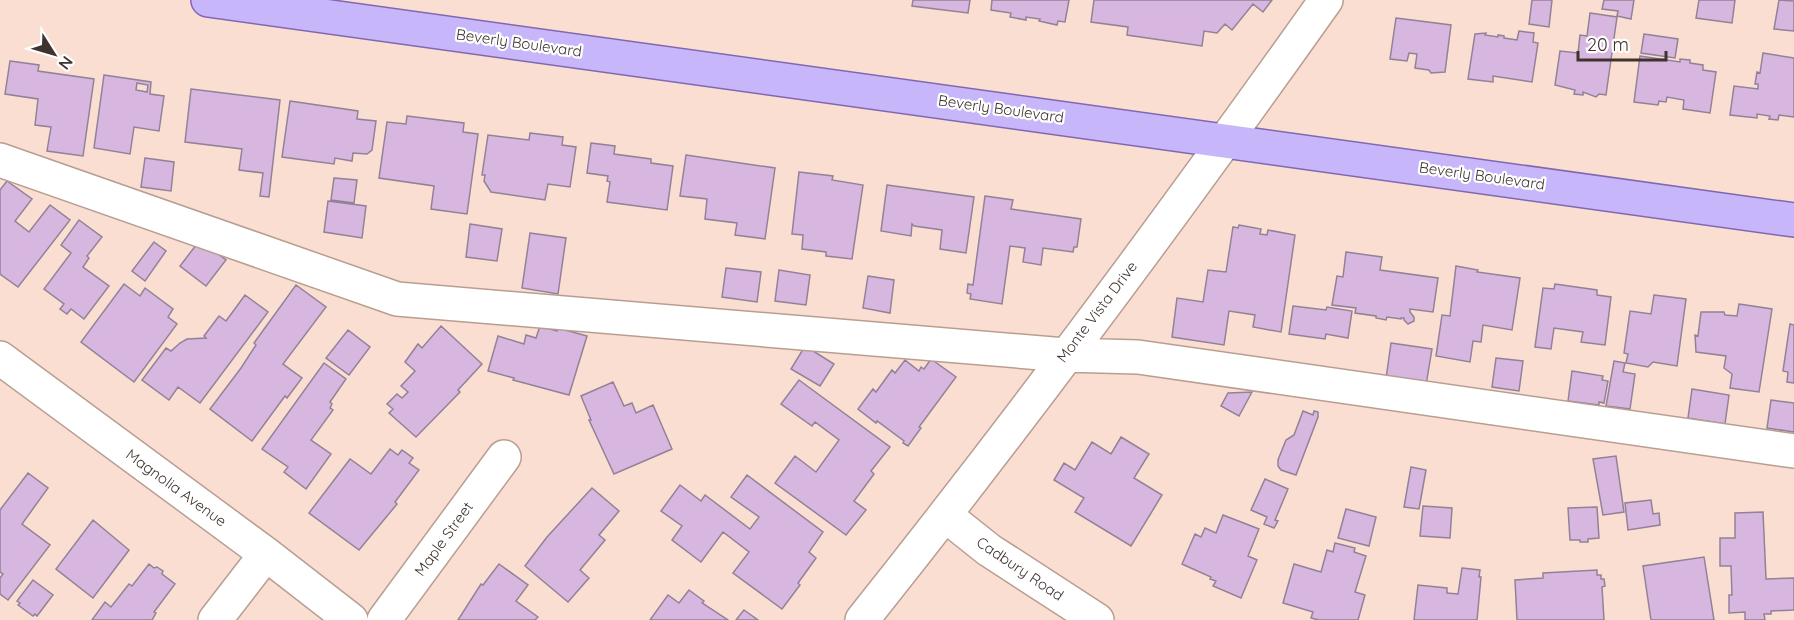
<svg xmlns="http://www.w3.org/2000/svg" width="1794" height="620" font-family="Quicksand,sans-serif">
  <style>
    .building { fill: #d7b7df; stroke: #928297; stroke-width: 1.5; fill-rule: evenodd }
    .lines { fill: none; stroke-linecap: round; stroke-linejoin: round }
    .minor-casing { stroke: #b89e91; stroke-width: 36 }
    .major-casing { stroke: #8068b1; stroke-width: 36 }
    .minor { stroke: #fff; stroke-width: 33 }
    .major { stroke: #c8b6fb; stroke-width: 33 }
    .labels { text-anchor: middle; stroke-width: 4.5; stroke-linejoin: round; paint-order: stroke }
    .street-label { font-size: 15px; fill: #3e332e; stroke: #fff }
  </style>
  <rect width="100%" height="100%" fill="#faded1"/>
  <path class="building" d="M913 0H970L968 13 912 6Z
    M992 0H1069L1065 22 1058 21 1057 25 1039 21 1040 19 1026 17V20L1010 17 1011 13 991 10Z
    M1094 0H1272L1263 12 1253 4 1232 30 1225 24 1217 33 1204 31 1202 46 1127 35 1128 27 1091 22Z
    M1532 0H1552L1549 27 1529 24Z
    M1604 0H1634L1631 19 1617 16 1618 11 1602 9Z
    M1699 0H1735L1732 23 1696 18Z
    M1779 0 1794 1V31L1774 29Z
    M1590 13 1617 17 1606 95 1599 94 1596 97 1583 92V95L1574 94 1575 90 1555 85 1560 51 1578 53 1580 35 1587 36Z
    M1396 18 1451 25 1445 72 1431 73 1429 70 1415 68 1417 54 1409 53 1407 61 1390 59Z
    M1519 31 1534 33 1533 42 1538 43 1532 82 1493 76V82L1468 79 1475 34 1486 33 1485 35 1498 37V35L1504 36V38L1517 40Z
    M1644 34 1678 39 1675 58 1641 53Z
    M1763 53 1794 58V117L1779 115 1778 120 1769 119 1770 116 1757 114V118L1730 115 1734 86 1758 89V84H1755L1757 72 1760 73Z
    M1640 56 1680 62V59L1690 60V63L1703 65V70L1716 72 1710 113 1683 109 1684 100 1667 97 1666 102 1659 101 1658 105 1634 102Z
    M10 61 39 65 38 71 94 79 83 156 47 151 51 127 35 125 38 99 5 94Z
    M104 75 151 82 150 94 164 96 159 131 134 127 130 154 94 148ZM137 83 148 85 147 92 136 90Z
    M191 89 280 100 269 197 260 196 263 173 239 170 242 149 185 142Z
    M290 101 358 111 357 119 376 121 372 150 367 154 353 153 352 161 335 158 334 164 282 157Z
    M407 116 464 123 463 132 478 134 467 214 431 209 434 186 379 178 387 122 406 124Z
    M530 133 563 137 562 145 576 147 570 187 548 184 545 200 491 192 484 181 485 175H482L488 135 529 140Z
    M591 143 615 146 614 154 651 159V163L673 166 667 210 607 202 610 182 607 181 608 176 587 173Z
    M686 155 775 168 765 239 735 235 737 223 705 219 707 199 680 196Z
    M145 158 174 162 171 191 141 187Z
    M799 172 833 176 832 180 863 185 852 259 826 256V252L802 249 803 235 792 234Z
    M334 178 357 180 354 203 331 200Z
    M7 181 32 199 15 221 29 232 50 205 70 220 18 287 0 274V190Z
    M887 185 974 197 966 253 940 249 942 230 914 226 912 224 911 236 881 231Z
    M985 196 1013 200 1011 209 1081 219 1077 247H1074L1073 252 1043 248 1041 265 1023 262 1025 248 1010 246 1002 304 970 299 971 294 967 293 968 284 973 285Z
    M328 201 366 206 362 238 324 232Z
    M79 220 102 237 87 256 89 258 83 267 109 286 84 319 71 309 67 314 60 309 64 304 44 289 71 253 61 245Z
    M470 224 502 229 497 261 466 257Z
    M1239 225 1261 229 1260 234 1267 235 1268 230 1295 235 1281 332 1253 327 1255 315 1229 311 1224 345 1172 337 1177 298 1203 302 1208 270 1226 272 1233 227 1238 228Z
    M530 233 566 238 558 294 522 288Z
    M200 240 226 260 206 286 180 266Z
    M154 242 166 251 145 281 132 271Z
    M1346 252 1382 257 1380 270 1438 278 1433 312 1410 309V312L1414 317V321L1408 324 1404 320V318H1401V319L1387 317 1386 320 1376 318V316L1355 313 1356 308 1332 305 1337 276 1343 277Z
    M1456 266 1478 270 1477 272 1520 278 1512 330 1483 325 1481 342 1473 341 1470 362 1436 356 1442 315 1450 316Z
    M726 268 761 272 757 302 722 297Z
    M779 270 810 275 806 305 775 301Z
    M868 276 894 280 890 313 863 308Z
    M124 284 140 296 145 288 173 309 168 317 177 324 134 382 81 342Z
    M1555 284 1597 290V295L1611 297 1605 345 1581 342 1583 332 1554 328 1551 349 1535 347 1543 288 1554 289Z
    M296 285 326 307 283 364 302 378 287 398 285 396 252 441 210 409 241 368 256 345 254 343Z
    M245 295 268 312 200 403 178 387 169 400 142 380 166 348 171 351 180 343 187 339 206 338 204 336 219 316 226 321Z
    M1654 295 1686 299 1677 366 1653 362 1648 367 1626 363 1628 354 1624 353 1630 311 1651 314Z
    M1739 304 1772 309 1759 392 1730 388 1732 374 1724 368 1726 356 1696 352 1695 335 1698 336 1701 312H1724L1725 315 1737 316Z
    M1293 306 1326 310 1327 307 1352 311 1348 338 1326 334 1325 339 1289 334Z
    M1790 324 1794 325V383L1787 382 1788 372 1783 371Z
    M441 326 482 364 458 390 460 392 416 437 389 413 393 409 387 404 397 394 402 398 408 392 401 386 415 371 405 362 418 344 422 348Z
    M540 326 557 331 558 328 587 336 569 395 513 380 514 378 488 371 498 336 524 344 526 335 536 338Z
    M348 330 370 347 349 375 326 358Z
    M1391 343 1432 349 1426 385 1386 379Z
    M805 346 834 364 820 386 791 369Z
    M1496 358 1523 361 1519 391 1492 387Z
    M931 359 956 377 919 427 921 428 908 446 903 443 904 441 877 421 876 423 858 409 873 389 876 392 892 370 895 373 905 360 919 371 921 367 924 369Z
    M1614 361 1625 363 1623 372 1635 374 1630 409 1606 406Z
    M324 363 346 379 330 402 332 404 330 408 333 410 311 440 331 454 306 489 284 472 288 467 262 449Z
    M1572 371 1603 376 1602 380 1608 381 1604 403 1599 402V405L1568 401Z
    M799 380 890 447 871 471 874 474 854 501 866 510 846 535 775 483 795 456 816 472 839 440 815 422 812 426 781 404Z
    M613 382 624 406 632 403 636 413 653 405 672 449 614 474 589 420H591L581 396Z
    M1692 389 1729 395 1725 424 1688 418Z
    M1252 392 1239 416 1221 406 1228 393Z
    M1771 400 1794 403V432L1767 428Z
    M1303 411 1313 415 1314 411 1318 412V417L1296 475 1281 470 1278 466V460L1286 440 1294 435Z
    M1121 437 1149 454 1134 478 1162 495 1131 546 1075 512 1084 498 1054 480 1064 463 1075 470 1092 442 1111 454Z
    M390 449 398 455 402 450 413 458 409 463 419 470 395 502 397 504 359 550 309 513 350 459 371 474Z
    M1616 456 1624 512 1603 515 1593 459Z
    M1411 467 1426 470 1419 509 1404 507Z
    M28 473 48 488 22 524 50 545 8 600 0 594V578L3 574 0 572V510Z
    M747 475 823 532 809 552 816 558 798 583 800 585 782 609 733 573 749 552 723 532 701 562 672 540 682 526 661 511 680 485 701 501 705 495 750 529 759 517 731 497Z
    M1265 479 1288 489 1275 520 1278 521 1274 528 1264 524 1267 517 1251 510Z
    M592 488 619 511 599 535 605 540 580 570 589 578 568 602 525 566 547 537Z
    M1651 500 1653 514 1659 513 1660 525 1628 530 1625 503Z
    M1423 506 1452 508 1450 538 1420 536Z
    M1597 507 1599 538 1588 539V542H1580V540H1570L1568 508Z
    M1346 509 1376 517 1369 546 1338 538Z
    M1763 512 1766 579 1794 578V610L1771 611V614H1764L1765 620H1745V612L1729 613V595H1732L1731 566H1720V538H1735V513Z
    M1223 515 1259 529 1248 556 1257 560 1241 598 1213 586 1216 581 1210 579 1211 577 1182 564 1195 534 1201 537 1205 528 1216 533Z
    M93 520 129 550 93 598 56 569Z
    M1335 543 1355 548 1354 552 1366 556 1355 592 1365 595 1358 620H1319L1311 618 1313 612 1283 603 1294 564 1321 572 1327 550 1333 552Z
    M1704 557 1714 620H1651L1643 566Z
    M149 564 154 568 157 567 163 571 162 574 175 584 154 612 156 613 152 620H92L105 602 111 607 129 584 132 586Z
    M499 564 528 585 516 601 538 617 535 620H458L481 584 483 585Z
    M1462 568 1480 570 1479 577H1481L1477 620H1414L1418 585 1447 588V593L1458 594Z
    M1597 570V575H1601V579H1604L1605 586 1602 587 1604 620H1517L1515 580 1543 578V573Z
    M33 580 53 595 37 616 35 614 33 616 18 605 20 603 17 601Z
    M689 590 704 601 702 603 728 620H650L668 595 679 603Z
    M744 610 758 620H736Z"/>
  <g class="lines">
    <g class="minor-casing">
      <path id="minor" d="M0 160 397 299 1065 355 1138 357 1794 451
        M0 358 266 554 351 620
        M945 515 989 550 1097 620
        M215 620 266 554
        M384 620 504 457
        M862 620C1023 418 1177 210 1326 0"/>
    </g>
    <g class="major-casing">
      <path id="major" d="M208 0 1794 220"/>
    </g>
    <use href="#minor" class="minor"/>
    <use href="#major" class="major"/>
  </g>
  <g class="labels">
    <g class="street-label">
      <text transform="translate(519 43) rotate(8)" y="5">Beverly Boulevard</text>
      <text transform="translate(1001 109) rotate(8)" y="5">Beverly Boulevard</text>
      <text transform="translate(1482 176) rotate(8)" y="5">Beverly Boulevard</text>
      <text transform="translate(1097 312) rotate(-53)" y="5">Monte Vista Drive</text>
      <text transform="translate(176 488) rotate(36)" y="5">Magnolia Avenue</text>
      <text transform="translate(444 539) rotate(-54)" y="5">Maple Street</text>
      <text transform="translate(1020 569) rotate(34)" y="5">Cadbury Road</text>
    </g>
  </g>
  <g transform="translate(54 54) rotate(127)" stroke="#ffffff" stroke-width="4.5" paint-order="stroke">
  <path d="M0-4.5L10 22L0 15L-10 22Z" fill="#3e332e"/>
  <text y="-9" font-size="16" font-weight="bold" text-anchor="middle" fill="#3e332e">N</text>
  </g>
  <path d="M1578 51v9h88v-9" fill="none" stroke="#3e332e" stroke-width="3"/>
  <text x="1587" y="51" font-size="18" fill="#3e332e" stroke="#ffffff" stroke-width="4.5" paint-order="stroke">20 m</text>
</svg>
